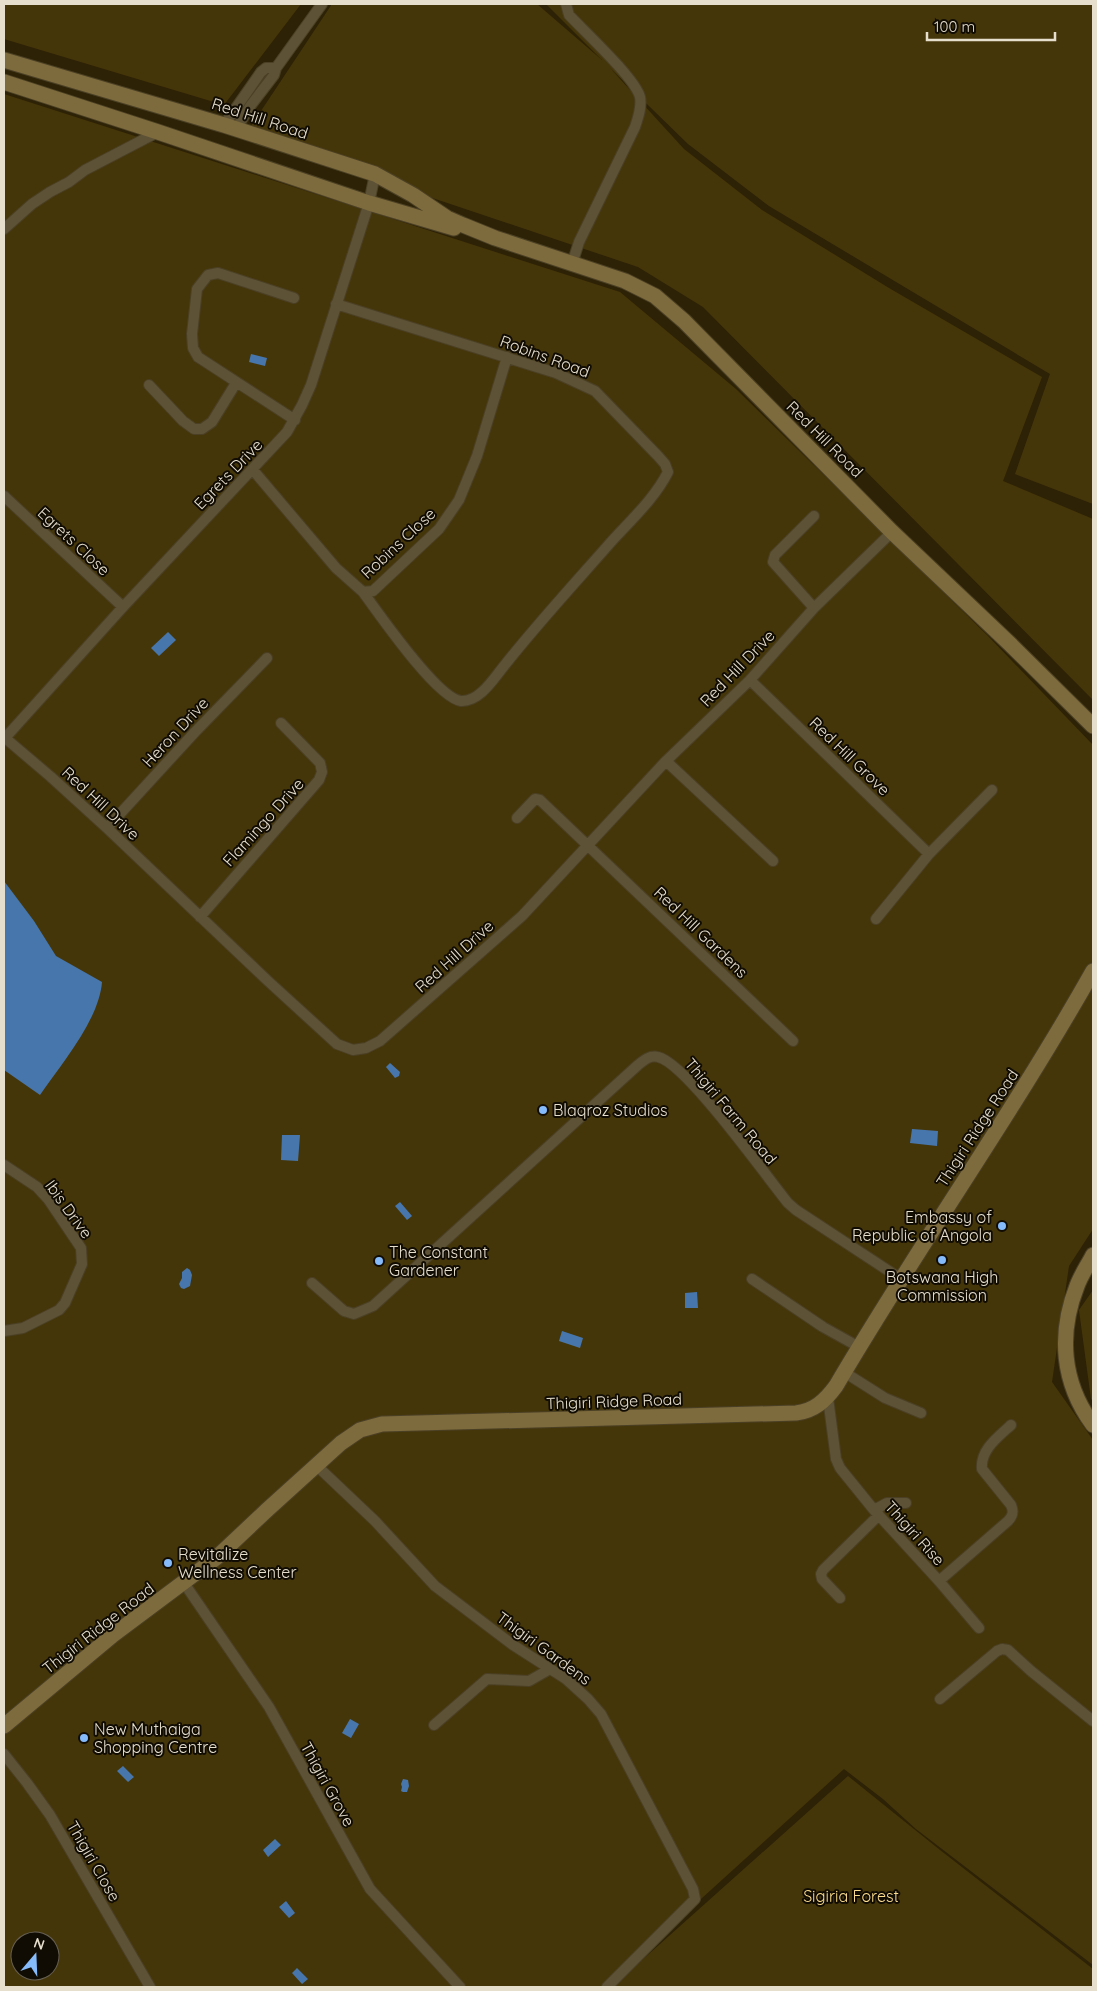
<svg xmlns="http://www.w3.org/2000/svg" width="1097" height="1991" font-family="Quicksand,sans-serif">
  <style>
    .green { fill: #45360a; fill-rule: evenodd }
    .water { fill: #4776ad }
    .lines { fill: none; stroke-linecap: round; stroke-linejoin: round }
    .street-casing { stroke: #4b4025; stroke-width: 12 }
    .secondary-casing { stroke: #4b4025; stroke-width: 17 }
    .street { stroke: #5d5236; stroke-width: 10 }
    .secondary { stroke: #7e6b3d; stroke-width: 15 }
    .poi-dot { fill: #86bbfb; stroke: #110c03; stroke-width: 2 }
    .labels { text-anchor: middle; stroke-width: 4; stroke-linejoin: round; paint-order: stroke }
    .street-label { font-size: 16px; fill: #e6dfce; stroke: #110c03 }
    .poi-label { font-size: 16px; fill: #e6dfce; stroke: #110c03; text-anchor: start }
    .park-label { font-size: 16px; fill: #fddd8e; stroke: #110c03 }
  </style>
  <rect width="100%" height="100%" fill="#2d2205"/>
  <path class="green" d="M4 4H301L224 105 4 39Z
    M332 4H537L602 60 546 4H1093V504L1015 474 1050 374 769 206 688 144 610 68 684 149 762 210 889 288 1042 377 1003 481 1093 519V700L703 307 638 267 245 135Z
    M4 94 620 292 736 389 988 636 1093 745V1229L1069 1266 1052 1382 1093 1440V1965L916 1829 883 1799 844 1769 604 1987H4ZM20 1941H50V1971H20Z
    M1093 1290V1401L1091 1399 1079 1310Z
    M848 1776 940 1850 1093 1969V1987H612Z"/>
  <path class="water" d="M251 354 267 358 265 366 249 362Z
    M168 632 176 640 159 656 151 648Z
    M4 881 34 921 56 956 102 982C99 1020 62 1063 40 1095L4 1070Z
    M390 1063 400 1072 399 1076 395 1078 386 1067Z
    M912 1129 938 1131 937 1146 910 1143Z
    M282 1135H300L298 1161 281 1160Z
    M400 1202 412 1216 407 1220 395 1206Z
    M187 1268 190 1270 192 1275 190 1286 184 1289 181 1288 179 1284 182 1278V1272Z
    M697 1292 698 1308H685V1293Z
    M562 1331 583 1338 580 1348 559 1341Z
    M350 1719 359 1724 351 1738 342 1733Z
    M123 1766 134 1777 128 1782 117 1771Z
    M403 1779 408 1780 409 1786 407 1792H403L401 1791 402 1787 401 1784Z
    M275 1839 281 1845 268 1857 263 1850Z
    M286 1901 295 1913 289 1918 279 1907Z
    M297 1968 308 1979 302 1984 292 1973Z"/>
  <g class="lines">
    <g class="street-casing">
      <path id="street" d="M566 4 569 15C585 32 635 78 640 97 642 107 638 118 635 127L579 242 572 264
        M224 125 261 72 266 68H276
        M236 129 251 105 274 75 276 68 322 4
        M4 229 32 204 50 192 69 182 85 170 158 132
        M294 298 218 273 208 275 197 289 192 334 193 348 198 357 295 420
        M336 304 556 373 595 391 658 456 665 464 668 472C655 498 631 520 611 542 575 583 538 623 504 666 494 678 480 702 461 701 437 698 379 614 363 592
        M149 385 183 421 194 429H202L212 422 236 383
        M253 470 336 568 363 592 373 591 439 529 459 500 477 456 507 357
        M4 496 123 607
        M814 608 773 562 775 555 814 516
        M750 680 929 854
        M4 737 51 777 107 828 268 981 337 1044 353 1050 366 1048 380 1041 522 916 666 761 750 680 814 608 892 532
        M5 738 123 607 287 432 302 405 311 385 369 203 375 174
        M666 761 773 861
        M517 818 535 799 540 800 793 1041
        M107 828 195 732 267 658
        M200 917 319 780 322 772 320 763 281 723
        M876 919 929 854 992 790
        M4 1165 37 1187 48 1199 81 1248 82 1264 65 1303 59 1310 23 1328 4 1331
        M752 1279 823 1327 859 1347
        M312 1283 344 1311 354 1314 373 1306 638 1065C644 1060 650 1055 658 1057 686 1063 766 1176 788 1203L796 1210 901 1279
        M844 1372 885 1398 921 1413
        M828 1398 836 1459 840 1468 874 1510 939 1581 1008 1521C1013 1516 1014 1512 1011 1505L982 1469C980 1450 998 1437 1011 1425
        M316 1465 375 1521 435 1586 513 1645 566 1679 588 1699 601 1714 693 1889 695 1899 607 1987
        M874 1510 887 1503H906
        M939 1581 979 1628
        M184 1583 269 1707 370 1889 460 1987
        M840 1598 822 1579 821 1574 823 1570 879 1515
        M940 1699 997 1651 1002 1649 1008 1650 1031 1671 1093 1721
        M434 1725 487 1679 529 1681 550 1669
        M4 1754 27 1783 50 1815 150 1987"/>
    </g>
    <g class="secondary-casing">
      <path id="secondary" d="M4 60 224 125 375 174 413 195 447 218 463 225 495 238 625 281 655 296 684 321 892 532 1010 644 1093 726
        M4 82 158 132 369 203 454 228
        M1093 1255C1088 1265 1081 1275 1077 1286 1058 1334 1062 1383 1093 1425
        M4 1726 113 1635 216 1558 267 1510 341 1443 360 1430 382 1424 796 1413C814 1411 825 1401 836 1386 918 1246 1013 1113 1093 971"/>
    </g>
    <use href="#street" class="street"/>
    <use href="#secondary" class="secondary"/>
  </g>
  <g class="poi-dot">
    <circle cx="543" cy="1110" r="5"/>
    <circle cx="1002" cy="1226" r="5"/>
    <circle cx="942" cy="1260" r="5"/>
    <circle cx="379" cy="1261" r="5"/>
    <circle cx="168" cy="1563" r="5"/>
    <circle cx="84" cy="1738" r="5"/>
  </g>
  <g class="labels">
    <g class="street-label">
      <text transform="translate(260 118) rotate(18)" y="6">Red Hill Road</text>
      <text transform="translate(545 356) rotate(20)" y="6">Robins Road</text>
      <text transform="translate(825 439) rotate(45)" y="6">Red Hill Road</text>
      <text transform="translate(228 474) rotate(-46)" y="6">Egrets Drive</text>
      <text transform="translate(74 541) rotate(43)" y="6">Egrets Close</text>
      <text transform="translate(398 543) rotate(-43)" y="6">Robins Close</text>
      <text transform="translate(737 668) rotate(-46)" y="6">Red Hill Drive</text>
      <text transform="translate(175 732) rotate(-47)" y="6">Heron Drive</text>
      <text transform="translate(850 756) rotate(44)" y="6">Red Hill Grove</text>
      <text transform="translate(101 803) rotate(43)" y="6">Red Hill Drive</text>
      <text transform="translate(263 822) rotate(-48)" y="6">Flamingo Drive</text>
      <text transform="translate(701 932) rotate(44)" y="6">Red Hill Gardens</text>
      <text transform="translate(454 956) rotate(-42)" y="6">Red Hill Drive</text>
      <text transform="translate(731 1111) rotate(50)" y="6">Thigiri Farm Road</text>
      <text transform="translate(977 1128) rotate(-57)" y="6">Thigiri Ridge Road</text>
      <text transform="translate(69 1209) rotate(54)" y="6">Ibis Drive</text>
      <text transform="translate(614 1401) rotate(-2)" y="6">Thigiri Ridge Road</text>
      <text transform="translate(915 1533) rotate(48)" y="6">Thigiri Rise</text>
      <text transform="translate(98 1628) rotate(-38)" y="6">Thigiri Ridge Road</text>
      <text transform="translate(544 1648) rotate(36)" y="6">Thigiri Gardens</text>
      <text transform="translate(328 1784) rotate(61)" y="6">Thigiri Grove</text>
      <text transform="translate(94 1861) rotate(60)" y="6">Thigiri Close</text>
    </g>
    <g class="poi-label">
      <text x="553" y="1116">Blaqroz Studios</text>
      <text x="992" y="1223" text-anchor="end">Embassy of<tspan x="992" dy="18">Republic of Angola</tspan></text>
      <text x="389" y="1258">The Constant<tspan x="389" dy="18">Gardener</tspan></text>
      <text x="942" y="1283" text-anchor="middle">Botswana High<tspan x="942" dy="18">Commission</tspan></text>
      <text x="178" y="1560">Revitalize<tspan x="178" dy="18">Wellness Center</tspan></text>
      <text x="94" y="1735">New Muthaiga<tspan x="94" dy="18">Shopping Centre</tspan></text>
    </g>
    <g class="park-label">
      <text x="851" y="1902">Sigiria Forest</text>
    </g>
  </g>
  <rect width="1097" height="1991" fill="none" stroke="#e6dfce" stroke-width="10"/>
  <g transform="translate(35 1956) rotate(19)"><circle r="24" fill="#110c03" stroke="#666054"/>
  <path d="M0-4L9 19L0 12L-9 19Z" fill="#86bbfb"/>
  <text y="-8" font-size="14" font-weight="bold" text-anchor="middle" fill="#e6dfce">N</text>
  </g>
  <path d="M927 32v8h128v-8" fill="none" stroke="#e6dfce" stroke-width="2.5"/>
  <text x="934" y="32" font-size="15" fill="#e6dfce" stroke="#110c03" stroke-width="4" paint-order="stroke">100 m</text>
</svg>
